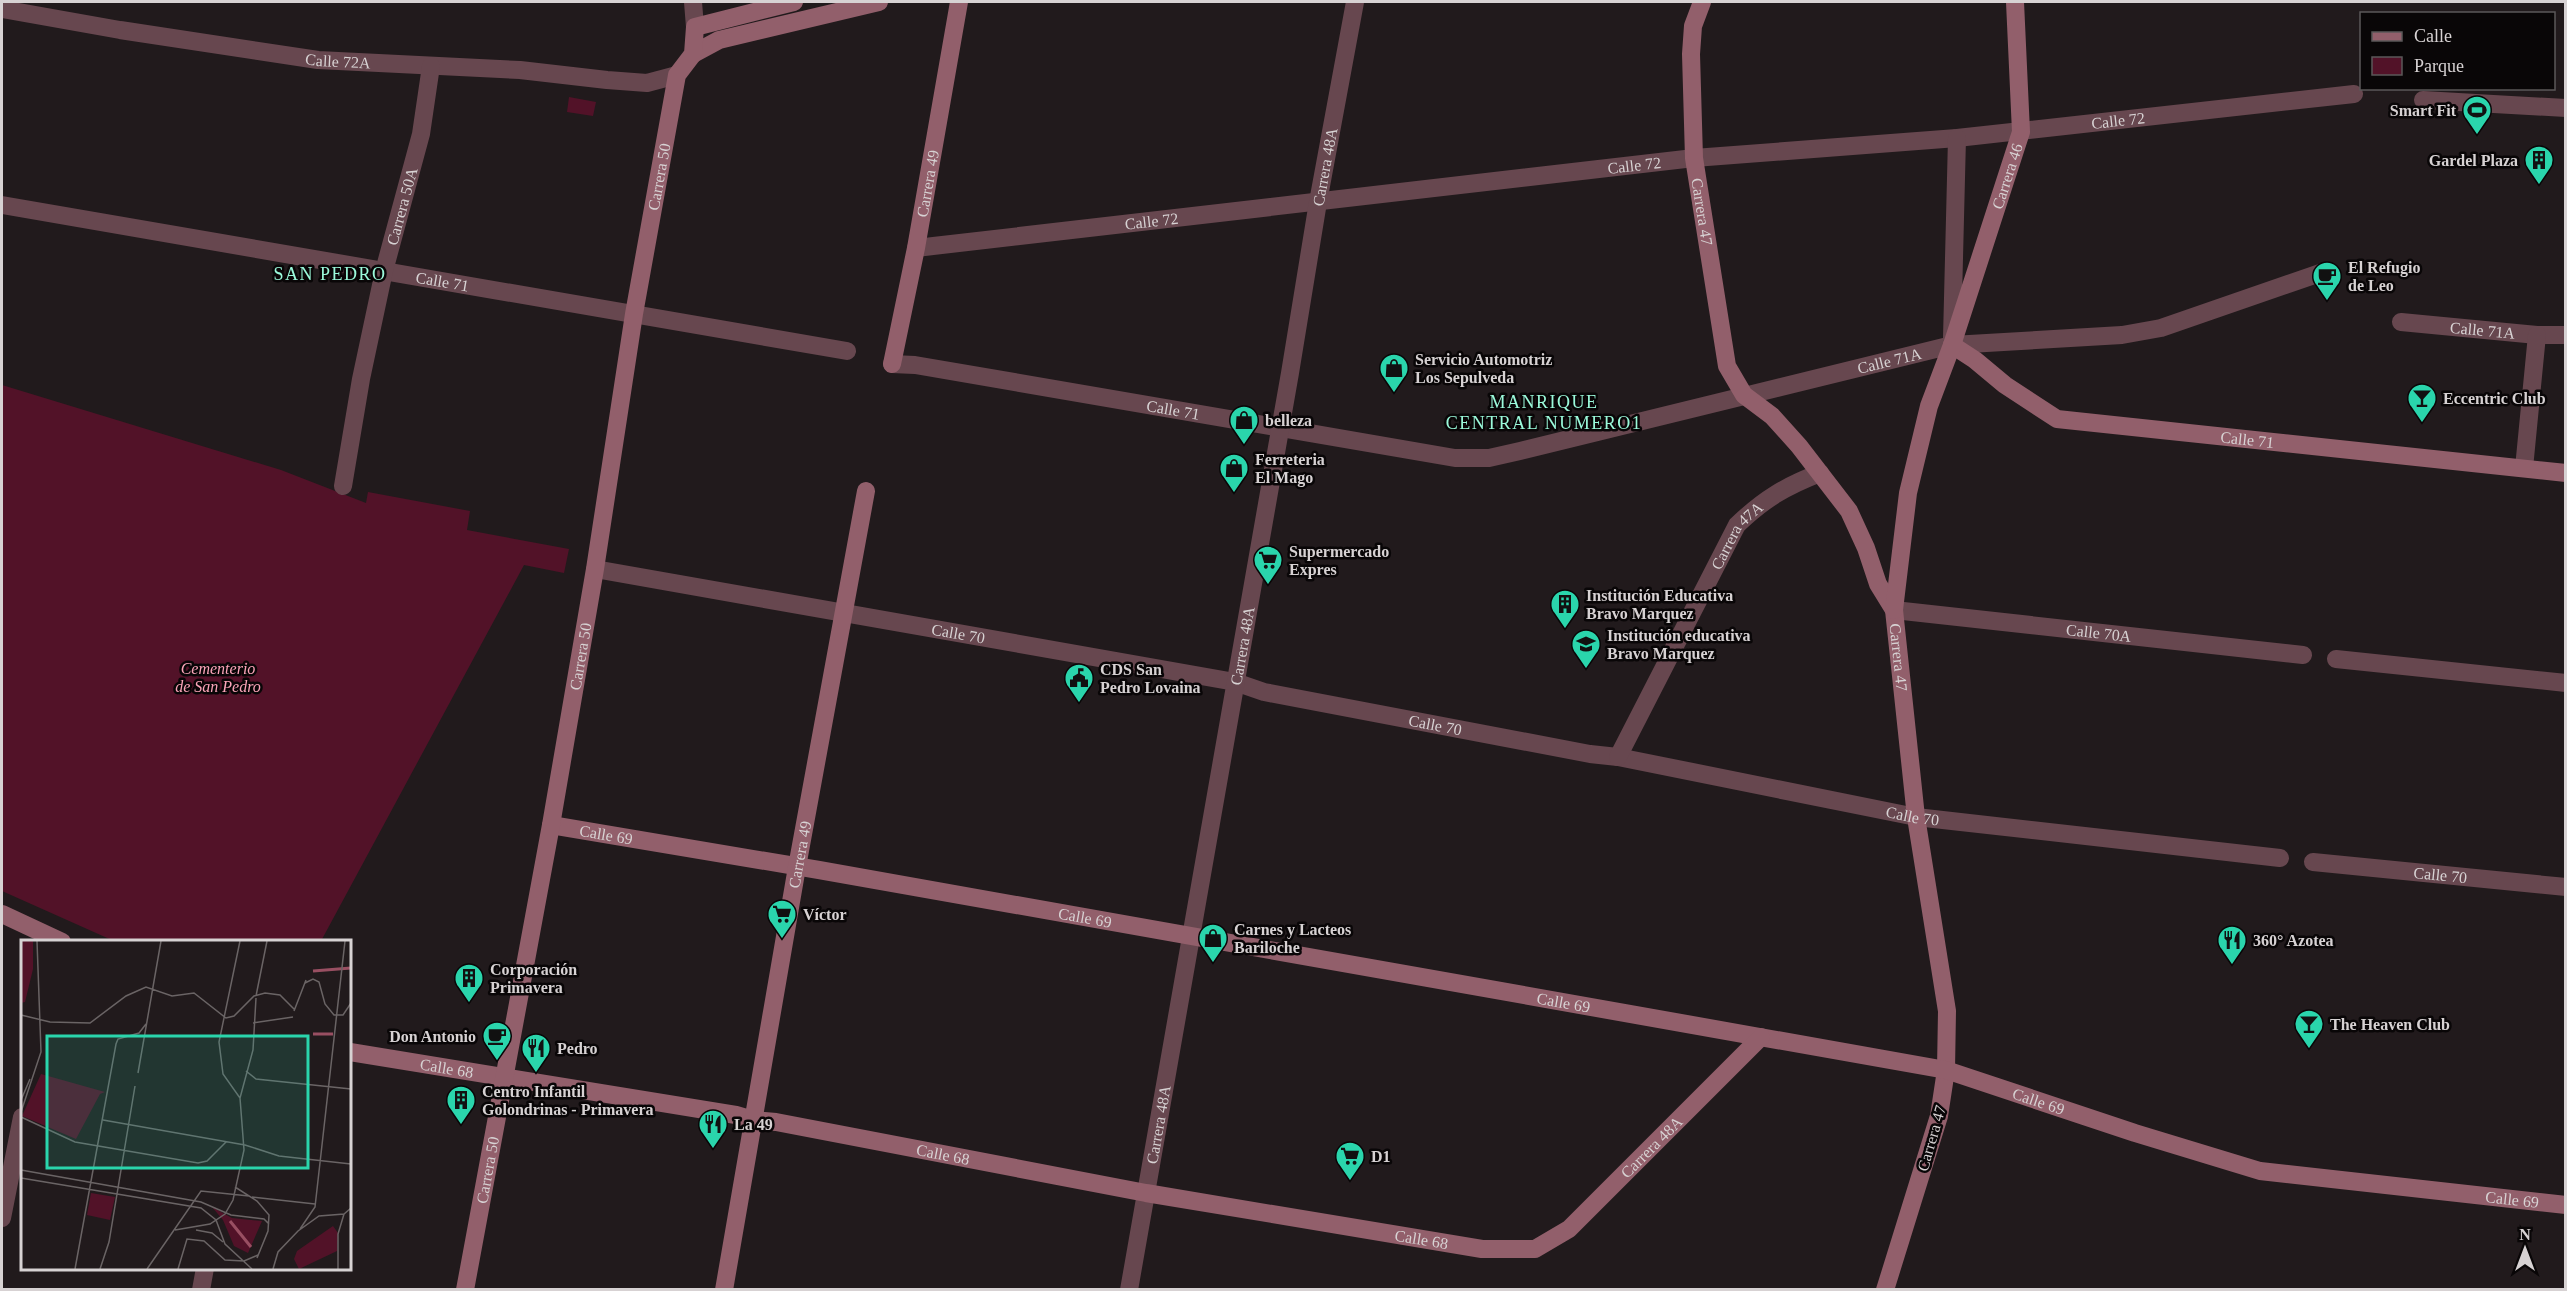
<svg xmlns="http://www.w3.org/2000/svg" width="2567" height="1291" font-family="Georgia,serif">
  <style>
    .green { fill: #521228 }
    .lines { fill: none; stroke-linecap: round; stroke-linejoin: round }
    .street { stroke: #67474f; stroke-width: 18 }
    .secondary { stroke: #925f6b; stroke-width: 18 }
    .labels { text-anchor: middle; stroke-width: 5; stroke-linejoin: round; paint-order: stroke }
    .street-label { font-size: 16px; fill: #d7d2d3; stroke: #090607 }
    .poi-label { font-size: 16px; font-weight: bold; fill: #d7d2d3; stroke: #090607; text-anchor: start }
    .park-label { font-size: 16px; font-style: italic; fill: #fba4b9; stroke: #090607 }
    .neighbourhood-label { font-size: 18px; letter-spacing: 1.5px; fill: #9bfadb; stroke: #090607 }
    .inset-river { fill: none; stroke: #994f62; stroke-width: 3 }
    .inset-road { fill: none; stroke: #6a6465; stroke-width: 1.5 }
    .view { fill: #2ad5ac; fill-opacity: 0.15; stroke: #2ad5ac; stroke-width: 3 }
    .inset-edge { fill: none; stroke: #d7d2d3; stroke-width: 3 }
  </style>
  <rect width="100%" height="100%" fill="#211a1c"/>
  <path class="green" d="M569 97 596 102 593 116 567 112Z
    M2 385 281 470 366 503 368 492 470 511 467 530 569 549 564 573 524 565 321 941H114L2 891Z"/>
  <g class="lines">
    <g class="street">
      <path d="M693 2 695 27"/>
      <path id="s1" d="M2 9 120 30 318 60 520 70 607 80 647 83 677 75"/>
      <path d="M2423 100 2566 108"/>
      <path id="s2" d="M2 205 847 351"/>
      <path id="s3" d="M916 248 1694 158 1957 138 2354 94"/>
      <path id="s4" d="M2401 322 2537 335H2566"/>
      <path d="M1952 338 1957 138"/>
      <path id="s5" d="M892 364 915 365 1455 458H1489L1520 451 1952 345 2122 335 2161 328 2323 272"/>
      <path d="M2524 468 2537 335"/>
      <path id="s6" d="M343 486 361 379 384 271 421 134 431 66"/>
      <path id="s7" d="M595 569 1235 682 1264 692 1590 754 1618 757 1916 817 2280 858"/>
      <path id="s8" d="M1894 610 2303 655"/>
      <path d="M2336 659 2566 683"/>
      <path id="s9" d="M1618 757 1737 525C1764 499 1786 486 1820 473"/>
      <path id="s10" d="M2313 862 2566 887"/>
      <path d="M2 1218 22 1117"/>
      <path d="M201 1290 205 1268"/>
      <path id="s11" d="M1129 1290 1290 373 1318 202 1355 2"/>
    </g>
    <g class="secondary">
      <path id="s12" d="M1702 2 1693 26 1691 54 1694 158 1727 366 1744 395 1772 416 1799 446 1849 511 1866 548 1878 584 1894 610 1916 817 1947 1011 1946 1070 1939 1116 1885 1290"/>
      <path d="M693 54 719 40 879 2"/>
      <path id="s13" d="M1952 345 1975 360 2005 385 2057 419 2566 473"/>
      <path id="s14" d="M892 364 916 248 959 2"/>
      <path id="s15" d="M1894 610 1908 493 1929 406 1952 345 2021 132 2015 2"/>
      <path id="s16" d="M551 825 819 870 1946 1070 2135 1133 2260 1171 2566 1205"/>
      <path d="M2 914 62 942"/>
      <path id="s17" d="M350 1052 736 1115 753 1120 776 1122 1146 1193 1482 1249H1535L1569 1229 1761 1037"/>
      <path id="s18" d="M465 1290 551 825 595 569 634 314 677 75 693 54 695 27 794 2"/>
      <path id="s19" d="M724 1290 797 867 866 491"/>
    </g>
  </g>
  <defs>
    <g id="stadium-pin" transform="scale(1.5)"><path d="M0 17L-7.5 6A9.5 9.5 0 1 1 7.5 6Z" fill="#2ad5ac" stroke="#090607"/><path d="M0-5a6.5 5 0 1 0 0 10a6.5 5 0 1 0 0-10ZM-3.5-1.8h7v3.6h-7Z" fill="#111"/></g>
    <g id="building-pin" transform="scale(1.5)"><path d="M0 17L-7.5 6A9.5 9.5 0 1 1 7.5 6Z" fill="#2ad5ac" stroke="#090607"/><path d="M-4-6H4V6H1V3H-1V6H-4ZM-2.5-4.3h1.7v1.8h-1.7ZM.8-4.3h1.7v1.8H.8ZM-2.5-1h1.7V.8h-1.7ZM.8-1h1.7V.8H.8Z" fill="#111"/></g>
    <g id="cafe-pin" transform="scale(1.5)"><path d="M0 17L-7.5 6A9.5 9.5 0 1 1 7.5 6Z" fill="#2ad5ac" stroke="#090607"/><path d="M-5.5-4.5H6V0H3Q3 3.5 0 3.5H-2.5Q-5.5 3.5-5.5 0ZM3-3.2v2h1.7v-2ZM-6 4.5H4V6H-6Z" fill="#111"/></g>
    <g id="shop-pin" transform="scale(1.5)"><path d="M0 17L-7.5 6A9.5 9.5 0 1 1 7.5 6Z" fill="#2ad5ac" stroke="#090607"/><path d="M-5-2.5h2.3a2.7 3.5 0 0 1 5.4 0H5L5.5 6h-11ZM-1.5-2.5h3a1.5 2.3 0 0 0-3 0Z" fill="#111"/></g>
    <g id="bar-pin" transform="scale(1.5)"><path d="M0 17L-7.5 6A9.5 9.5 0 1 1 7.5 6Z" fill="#2ad5ac" stroke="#090607"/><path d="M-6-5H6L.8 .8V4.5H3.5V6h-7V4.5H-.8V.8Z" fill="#111"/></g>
    <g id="supermarket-pin" transform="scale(1.5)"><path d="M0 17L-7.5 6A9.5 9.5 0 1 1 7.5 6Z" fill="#2ad5ac" stroke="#090607"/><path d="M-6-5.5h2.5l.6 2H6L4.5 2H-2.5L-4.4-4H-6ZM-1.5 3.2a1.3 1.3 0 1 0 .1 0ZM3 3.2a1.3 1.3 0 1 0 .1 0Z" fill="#111"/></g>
    <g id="school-pin" transform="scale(1.5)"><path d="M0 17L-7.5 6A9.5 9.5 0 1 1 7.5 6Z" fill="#2ad5ac" stroke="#090607"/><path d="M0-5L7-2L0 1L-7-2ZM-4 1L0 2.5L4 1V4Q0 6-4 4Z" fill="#111"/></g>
    <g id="civic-pin" transform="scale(1.5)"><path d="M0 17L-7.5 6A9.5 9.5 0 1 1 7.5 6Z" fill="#2ad5ac" stroke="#090607"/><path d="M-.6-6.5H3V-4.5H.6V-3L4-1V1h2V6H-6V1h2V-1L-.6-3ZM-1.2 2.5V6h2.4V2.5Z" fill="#111"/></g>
    <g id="restaurant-pin" transform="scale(1.5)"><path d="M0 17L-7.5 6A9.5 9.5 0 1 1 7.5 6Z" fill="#2ad5ac" stroke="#090607"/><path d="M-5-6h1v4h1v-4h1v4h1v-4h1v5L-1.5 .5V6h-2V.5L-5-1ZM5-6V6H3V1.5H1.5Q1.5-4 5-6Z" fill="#111"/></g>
  </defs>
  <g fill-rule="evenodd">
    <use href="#stadium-pin" x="2477" y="110"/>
    <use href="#building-pin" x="2539" y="160"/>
    <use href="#cafe-pin" x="2327" y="276"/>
    <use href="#shop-pin" x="1394" y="368"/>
    <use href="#bar-pin" x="2422" y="398"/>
    <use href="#shop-pin" x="1244" y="420"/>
    <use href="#shop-pin" x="1234" y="468"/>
    <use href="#supermarket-pin" x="1268" y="560"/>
    <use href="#building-pin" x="1565" y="604"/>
    <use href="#school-pin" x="1586" y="644"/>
    <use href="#civic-pin" x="1079" y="678"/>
    <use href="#supermarket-pin" x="782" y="914"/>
    <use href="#shop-pin" x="1213" y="938"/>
    <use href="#restaurant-pin" x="2232" y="940"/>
    <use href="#building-pin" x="469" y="978"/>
    <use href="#bar-pin" x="2309" y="1024"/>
    <use href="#cafe-pin" x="497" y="1036"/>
    <use href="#restaurant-pin" x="536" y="1048"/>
    <use href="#building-pin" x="461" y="1100"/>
    <use href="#restaurant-pin" x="713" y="1124"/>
    <use href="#supermarket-pin" x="1350" y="1156"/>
  </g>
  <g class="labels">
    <g class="street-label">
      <text dy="6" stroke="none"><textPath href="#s1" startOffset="340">Calle 72A</textPath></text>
      <text dy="6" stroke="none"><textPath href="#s3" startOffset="1209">Calle 72</textPath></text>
      <text dy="6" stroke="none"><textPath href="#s3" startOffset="723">Calle 72</textPath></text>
      <text dy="6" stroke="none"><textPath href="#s11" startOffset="1140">Carrera 48A</textPath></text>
      <text dy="6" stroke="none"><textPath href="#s15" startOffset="450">Carrera 46</textPath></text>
      <text dy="6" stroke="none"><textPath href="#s18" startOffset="1130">Carrera 50</textPath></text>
      <text dy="6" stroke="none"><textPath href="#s14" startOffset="184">Carrera 49</textPath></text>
      <text dy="6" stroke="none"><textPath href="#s6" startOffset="286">Carrera 50A</textPath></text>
      <text dy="6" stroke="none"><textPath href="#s12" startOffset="212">Carrera 47</textPath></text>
      <text dy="6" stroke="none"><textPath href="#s3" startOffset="237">Calle 72</textPath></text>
      <text dy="6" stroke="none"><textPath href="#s2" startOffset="447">Calle 71</textPath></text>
      <text dy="6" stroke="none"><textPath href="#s4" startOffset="82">Calle 71A</textPath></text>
      <text dy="6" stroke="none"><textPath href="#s5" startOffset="1017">Calle 71A</textPath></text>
      <text dy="6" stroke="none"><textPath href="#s5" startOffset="285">Calle 71</textPath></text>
      <text dy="6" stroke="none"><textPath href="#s13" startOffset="320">Calle 71</textPath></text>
      <text dy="6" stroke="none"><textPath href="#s9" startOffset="252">Carrera 47A</textPath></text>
      <text dy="6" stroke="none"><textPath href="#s8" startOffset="206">Calle 70A</textPath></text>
      <text dy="6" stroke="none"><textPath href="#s7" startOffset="369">Calle 70</textPath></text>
      <text dy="6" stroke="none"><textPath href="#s11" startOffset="654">Carrera 48A</textPath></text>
      <text dy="6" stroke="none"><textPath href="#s18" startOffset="644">Carrera 50</textPath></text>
      <text dy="6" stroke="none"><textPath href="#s12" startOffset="716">Carrera 47</textPath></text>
      <text dy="6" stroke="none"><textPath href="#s7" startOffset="855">Calle 70</textPath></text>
      <text dy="6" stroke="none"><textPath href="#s7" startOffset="1341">Calle 70</textPath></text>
      <text dy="6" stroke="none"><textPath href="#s16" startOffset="56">Calle 69</textPath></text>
      <text dy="6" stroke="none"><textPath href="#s19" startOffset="442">Carrera 49</textPath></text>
      <text dy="6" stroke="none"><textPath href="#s10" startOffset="128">Calle 70</textPath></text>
      <text dy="6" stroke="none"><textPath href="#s16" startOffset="542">Calle 69</textPath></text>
      <text dy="6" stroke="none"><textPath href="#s16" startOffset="1028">Calle 69</textPath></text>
      <text dy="6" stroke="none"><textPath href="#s17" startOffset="98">Calle 68</textPath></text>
      <text dy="6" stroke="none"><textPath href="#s16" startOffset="1514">Calle 69</textPath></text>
      <text dy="6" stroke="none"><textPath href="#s11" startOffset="168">Carrera 48A</textPath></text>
      <text transform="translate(1931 1138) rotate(-74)" y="6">Carrera 47</text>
      <text dy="6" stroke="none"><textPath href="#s17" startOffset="1358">Carrera 48A</textPath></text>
      <text dy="6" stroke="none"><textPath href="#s17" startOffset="602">Calle 68</textPath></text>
      <text dy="6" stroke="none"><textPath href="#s18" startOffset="122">Carrera 50</textPath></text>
      <text dy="6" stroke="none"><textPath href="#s16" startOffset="2000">Calle 69</textPath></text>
      <text dy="6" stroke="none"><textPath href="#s17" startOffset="1088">Calle 68</textPath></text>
    </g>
    <g class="poi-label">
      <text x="2456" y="116" text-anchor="end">Smart Fit</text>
      <text x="2518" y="166" text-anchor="end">Gardel Plaza</text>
      <text x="2348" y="273">El Refugio<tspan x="2348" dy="18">de Leo</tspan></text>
      <text x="1415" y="365">Servicio Automotriz<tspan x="1415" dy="18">Los Sepulveda</tspan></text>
      <text x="2443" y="404">Eccentric Club</text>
      <text x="1265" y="426">belleza</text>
      <text x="1255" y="465">Ferreteria<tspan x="1255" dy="18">El Mago</tspan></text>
      <text x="1289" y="557">Supermercado<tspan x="1289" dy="18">Expres</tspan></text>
      <text x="1586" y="601">Institución Educativa<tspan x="1586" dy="18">Bravo Marquez</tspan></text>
      <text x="1607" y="641">Institución educativa<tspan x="1607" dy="18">Bravo Marquez</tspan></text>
      <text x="1100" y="675">CDS San<tspan x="1100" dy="18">Pedro Lovaina</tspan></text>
      <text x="803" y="920">Víctor</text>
      <text x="1234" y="935">Carnes y Lacteos<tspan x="1234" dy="18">Bariloche</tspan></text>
      <text x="2253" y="946">360° Azotea</text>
      <text x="490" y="975">Corporación<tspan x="490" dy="18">Primavera</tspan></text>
      <text x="2330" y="1030">The Heaven Club</text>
      <text x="476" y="1042" text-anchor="end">Don Antonio</text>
      <text x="557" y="1054">Pedro</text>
      <text x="482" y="1097">Centro Infantil<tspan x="482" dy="18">Golondrinas - Primavera</tspan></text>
      <text x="734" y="1130">La 49</text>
      <text x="1371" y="1162">D1</text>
    </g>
    <g class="park-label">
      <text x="218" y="674">Cementerio<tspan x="218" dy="18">de San Pedro</tspan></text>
    </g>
    <g class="neighbourhood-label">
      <text x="330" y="280">SAN PEDRO</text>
      <text x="1544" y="408">MANRIQUE<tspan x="1544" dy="21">CENTRAL NUMERO1</tspan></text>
    </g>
  </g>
  <g transform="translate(21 940)">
    <rect width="330" height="330" fill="#211a1c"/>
    <path d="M0 1H12V29L4 62 0 63ZM20 134 84 152 79 154 55 199 1 176ZM70 253 94 257 89 280 66 275ZM191 267 211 278 241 281 227 313 213 306 202 280ZM312 286 317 293 316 311 278 329 273 319 276 311Z" fill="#521228"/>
    <path class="inset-river" d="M292 31 330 28M292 94H312M209 281 230 307"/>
    <path class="inset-road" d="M284 43 292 39 298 42 304 64 313 75H322L330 63M235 56 246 1M273 71 285 40M0 75 29 82 69 83 105 56 125 47 151 56 173 53 205 78 213 76 233 56 244 53 259 55 273 69M232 83 272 77M225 131 235 139 330 149M117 133 140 1M219 158 232 110 235 58M0 160 9 139M0 172 20 112 16 1M0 177 54 202 177 223 186 221 205 202M82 180 224 205 258 216 330 224M0 230 180 262 210 275 243 279 248 284M0 238 180 268 195 280 204 304 231 329M214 247 236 261 248 275 247 291 236 318M231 257 294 264M279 289 294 267 324 1M154 290 189 284 204 274 212 260 223 210 219 158 202 134 198 102 219 1M175 290 191 293 202 302M54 329 95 104 97 99 118 93 125 84M79 329 88 302 114 146M126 329 180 251 228 256M157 329 166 299 183 301 204 320 223 321 237 315M252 329 257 312 277 291 298 276 323 274 330 268M317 329V294L323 274"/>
    <path class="view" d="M26 96H287V228H26Z"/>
    <rect width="330" height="330" class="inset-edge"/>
  </g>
  <rect width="2567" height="1291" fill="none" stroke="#d7d2d3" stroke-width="6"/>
  <rect x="2360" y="12" width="195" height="78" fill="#090607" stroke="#5b5859" stroke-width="1.5"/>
  <rect x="2372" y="32" width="30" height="9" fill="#925f6b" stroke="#5b5859" stroke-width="1.5"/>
  <text x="2414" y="42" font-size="18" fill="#d7d2d3">Calle</text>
  <rect x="2372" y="57" width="30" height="18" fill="#521228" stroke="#5b5859" stroke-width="1.5"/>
  <text x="2414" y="72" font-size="18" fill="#d7d2d3">Parque</text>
  <g transform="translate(2525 1249)" stroke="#090607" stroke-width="4.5" paint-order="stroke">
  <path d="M0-4.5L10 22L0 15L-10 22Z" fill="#d7d2d3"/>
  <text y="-9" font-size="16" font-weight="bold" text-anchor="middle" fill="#d7d2d3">N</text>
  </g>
</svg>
